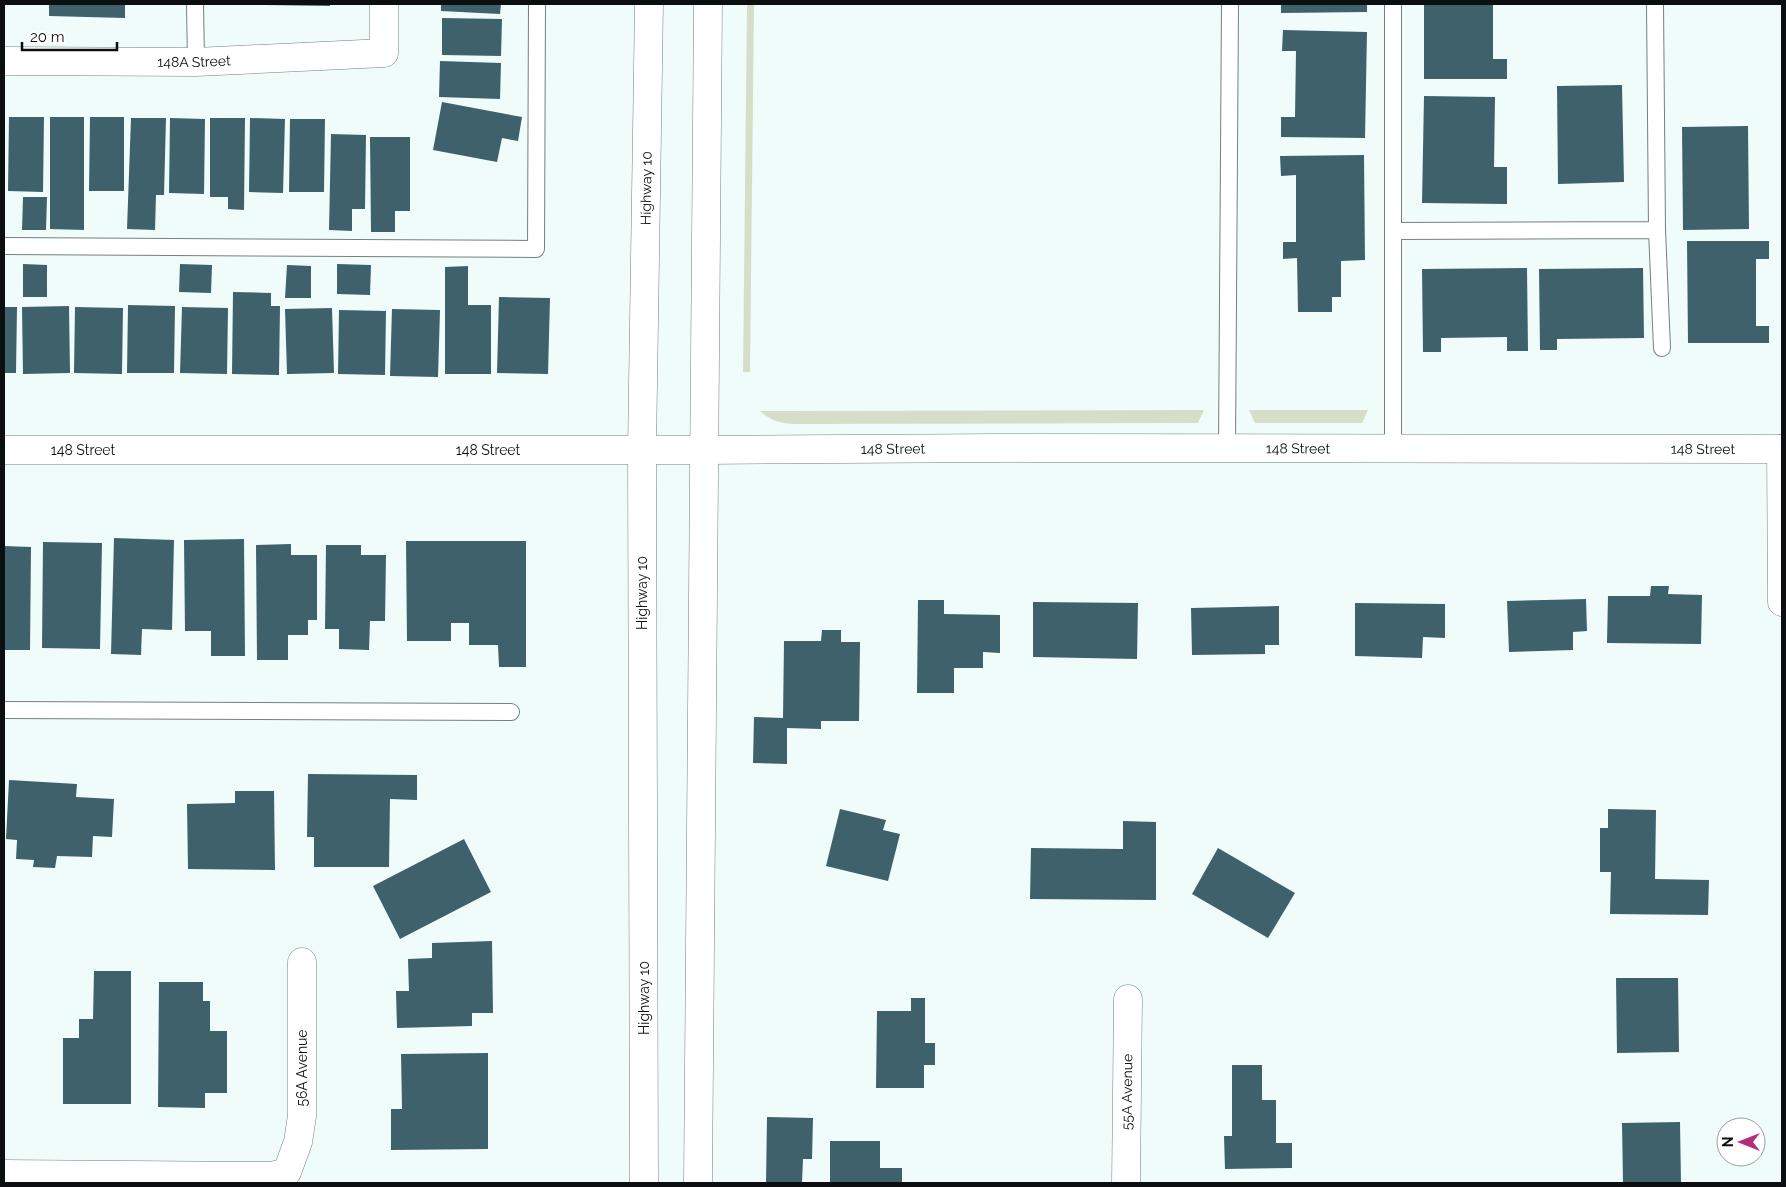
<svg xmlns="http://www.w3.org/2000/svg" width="1786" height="1187" font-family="Raleway,sans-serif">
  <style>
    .green { fill: #d6dec9 }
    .building { fill: #3e616c }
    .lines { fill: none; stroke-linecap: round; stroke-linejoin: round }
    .lane-casing { stroke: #75807f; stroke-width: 18 }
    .street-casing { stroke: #75807f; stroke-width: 29 }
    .secondary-casing { stroke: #75807f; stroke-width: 29 }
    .highway-casing { stroke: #75807f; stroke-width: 29 }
    .lane { stroke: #fff; stroke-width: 16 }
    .street { stroke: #fff; stroke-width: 28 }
    .secondary { stroke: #fff; stroke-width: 28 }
    .highway { stroke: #fff; stroke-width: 28 }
    .labels { text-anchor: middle; stroke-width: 5; stroke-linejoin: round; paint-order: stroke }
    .street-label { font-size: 14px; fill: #0b0f0f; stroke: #fff }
  </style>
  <rect width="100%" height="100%" fill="#effcfa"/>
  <path class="green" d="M747 4H754L750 372H743Z
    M1204 410 1198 423 793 424C779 423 770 420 760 411Z
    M1249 410H1368L1362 423H1255Z"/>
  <path class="building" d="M49 4H125V18L49 16Z
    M265 4H330V6L265 5Z
    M441 4H501L500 14 441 11Z
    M1281 4H1367V12L1281 13Z
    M1424 4H1493V59H1507V79H1424Z
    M442 18 502 19 501 56 442 55Z
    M1283 30 1367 32 1365 138 1281 137V117H1295L1296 51H1282Z
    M440 61 501 63 500 99 439 97Z
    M1622 85 1624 182 1558 184 1557 86Z
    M1424 96 1495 97 1494 167H1507V204L1422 203Z
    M442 102 522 117 518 141 502 138 497 162 433 150Z
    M9 117H44L43 192 8 191Z
    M50 117H84V230L50 229Z
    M90 117H124V191H89Z
    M131 118H166L164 195H156L155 230 127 229Z
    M170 118 205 119 204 194 169 193Z
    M210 118H245L244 210 228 209V197H210Z
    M250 118 285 119 283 193 249 192Z
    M290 119H325L324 192H289Z
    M1748 126 1749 229 1683 230 1682 127Z
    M331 134 366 135 365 209H352V231L329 230Z
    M370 137H410V211H395V232H371Z
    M1364 155 1365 260 1341 261V297H1332V312H1298L1297 258 1283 259V242H1296V175L1281 176 1280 156Z
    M23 197H47L46 230H22Z
    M1687 241H1769V259H1756V326H1769V343H1688Z
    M23 264 47 265V297H23Z
    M180 264 212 265 211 293 179 292Z
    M337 264 371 265 370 295 337 294Z
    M287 265 311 266V298H285Z
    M468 266V305H491V374H445V267Z
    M1527 268 1528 351H1507V337L1441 338V352H1423L1422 269Z
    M1643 268 1644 338 1557 339V350H1540L1539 269Z
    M233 292 271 293V306H280L279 375 232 374Z
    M499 297 550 298 548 374 497 373Z
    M128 305 175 306 174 373H127Z
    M69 306 70 373 23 374 22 307Z
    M4 307H17L16 373H4Z
    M75 307 123 308 122 374 74 373Z
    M182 307 228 308 227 374 180 373Z
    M332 308 334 373 287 374 285 309Z
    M392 309 440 310 438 377 390 376Z
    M339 310 386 311 385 375 338 374Z
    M114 538 174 540 172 630 142 629 141 655 111 654Z
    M244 539 245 656H211V631H185L184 540Z
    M406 541H526V667H499L498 645H469V623H451V641H407Z
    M43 542 102 543 100 649 42 648Z
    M291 544V555H317V620H308V635H288V660H257L256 545Z
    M326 545H361V555H386L385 621H370L369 650 339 649V629H325Z
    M4 546 31 547 30 650H4Z
    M1651 586H1669L1668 594 1702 595 1701 644 1607 643 1608 596H1650Z
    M1586 599 1587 631 1573 632V650L1509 652 1507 601Z
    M918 600H944V614L1000 615V653L983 652V668H954V693H917Z
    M1033 602 1138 603 1137 659 1033 657Z
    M1355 603 1445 604V638L1423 637 1422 658 1355 656Z
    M1279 606V645H1265V654L1192 655 1191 608Z
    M822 630H841V642H860L859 721H821V729L787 728V764L753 763 754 717 783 718 784 641H821Z
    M308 774 417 775V800L390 799 389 867H314V837H307Z
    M9 780 77 784 76 797 114 799 112 837 93 836 92 857 57 856 55 868 33 867 34 860 16 859 17 840 6 839Z
    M235 791H274L275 870 188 869 187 804 235 803Z
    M840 809 886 820 883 830 900 834 888 881 826 866Z
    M1608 809 1656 810 1655 879 1709 880 1708 915 1610 914 1611 872H1600V828H1608Z
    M1123 821 1156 822V900L1030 899 1031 848 1123 849Z
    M464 839 491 892 400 939 373 886Z
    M1218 848 1295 893 1268 938 1192 894Z
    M492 941 493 1013H472V1026L397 1028 396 991H409L408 959 432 958V943Z
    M94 971H131V1104H63V1038H79V1019H93Z
    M1616 978H1678L1679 1052 1617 1053Z
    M159 982H203V1001H210V1031H227V1093H205V1108L158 1107Z
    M911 998H925V1043H935V1065H924V1088H876L877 1011H911Z
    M488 1053V1149L391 1150V1109H402L401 1054Z
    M1232 1065H1262V1100H1276V1143H1292V1168L1225 1169 1224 1136H1232Z
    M767 1117 813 1118 812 1159H803L802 1183H766Z
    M1680 1122 1681 1183H1623L1622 1123Z
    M830 1141H880V1168H902V1183H830Z"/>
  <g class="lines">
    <g class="lane-casing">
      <path id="lane" d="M195 4 196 62
        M1393 4V449
        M1655 4 1657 230 1662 348
        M1393 231 1657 230
        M4 246 536 249 537 4
        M1227 449 1230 4
        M4 710 511 712"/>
    </g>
    <g class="street-casing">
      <g id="street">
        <path id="s1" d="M4 61 196 62 384 53V4"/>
        <path d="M1781 449 1782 602"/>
        <path id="s2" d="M704 450 1000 448 1782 449"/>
        <path d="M4 1174 271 1176 287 1172 298 1142 302 1116V962"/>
        <path id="s3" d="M1126 1183 1128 999"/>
      </g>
    </g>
    <g class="secondary-casing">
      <g id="secondary">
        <path id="s4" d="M4 450H704"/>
      </g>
    </g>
    <g class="highway-casing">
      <g id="highway">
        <path id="s5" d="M644 1183 642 449 649 4"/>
        <path d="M698 1183 708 4"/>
      </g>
    </g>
    <use href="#lane" class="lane"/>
    <use href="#street" class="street"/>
    <use href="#secondary" class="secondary"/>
    <use href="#highway" class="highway"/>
  </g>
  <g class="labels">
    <g class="street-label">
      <text dy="5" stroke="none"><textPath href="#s1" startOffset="190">148A Street</textPath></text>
      <text dy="5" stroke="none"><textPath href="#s5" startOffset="995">Highway 10</textPath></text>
      <text dy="5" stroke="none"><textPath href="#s4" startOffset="484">148 Street</textPath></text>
      <text dy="5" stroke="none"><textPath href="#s2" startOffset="189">148 Street</textPath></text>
      <text dy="5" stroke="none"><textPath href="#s2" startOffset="594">148 Street</textPath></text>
      <text dy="5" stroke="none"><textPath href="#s2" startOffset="999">148 Street</textPath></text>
      <text dy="5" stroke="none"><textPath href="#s4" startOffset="79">148 Street</textPath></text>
      <text transform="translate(642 593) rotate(-90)" y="5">Highway 10</text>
      <text transform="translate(644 998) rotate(-90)" y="5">Highway 10</text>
      <text transform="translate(302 1068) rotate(-90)" y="5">56A Avenue</text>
      <text dy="5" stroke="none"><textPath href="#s3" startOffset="91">55A Avenue</textPath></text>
    </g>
  </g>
  <rect width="1786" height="1187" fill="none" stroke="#0b0f0f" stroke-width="10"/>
  <g transform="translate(1741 1142) rotate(270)"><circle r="24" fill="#ffffff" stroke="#9d9f9f"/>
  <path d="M0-4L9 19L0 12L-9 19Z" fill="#af2f7c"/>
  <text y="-8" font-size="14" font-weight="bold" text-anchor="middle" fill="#0b0f0f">N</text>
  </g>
  <path d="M22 42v8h95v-8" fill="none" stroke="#0b0f0f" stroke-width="2.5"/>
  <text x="30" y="42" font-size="15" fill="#0b0f0f" stroke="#ffffff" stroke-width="4" paint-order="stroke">20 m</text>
</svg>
